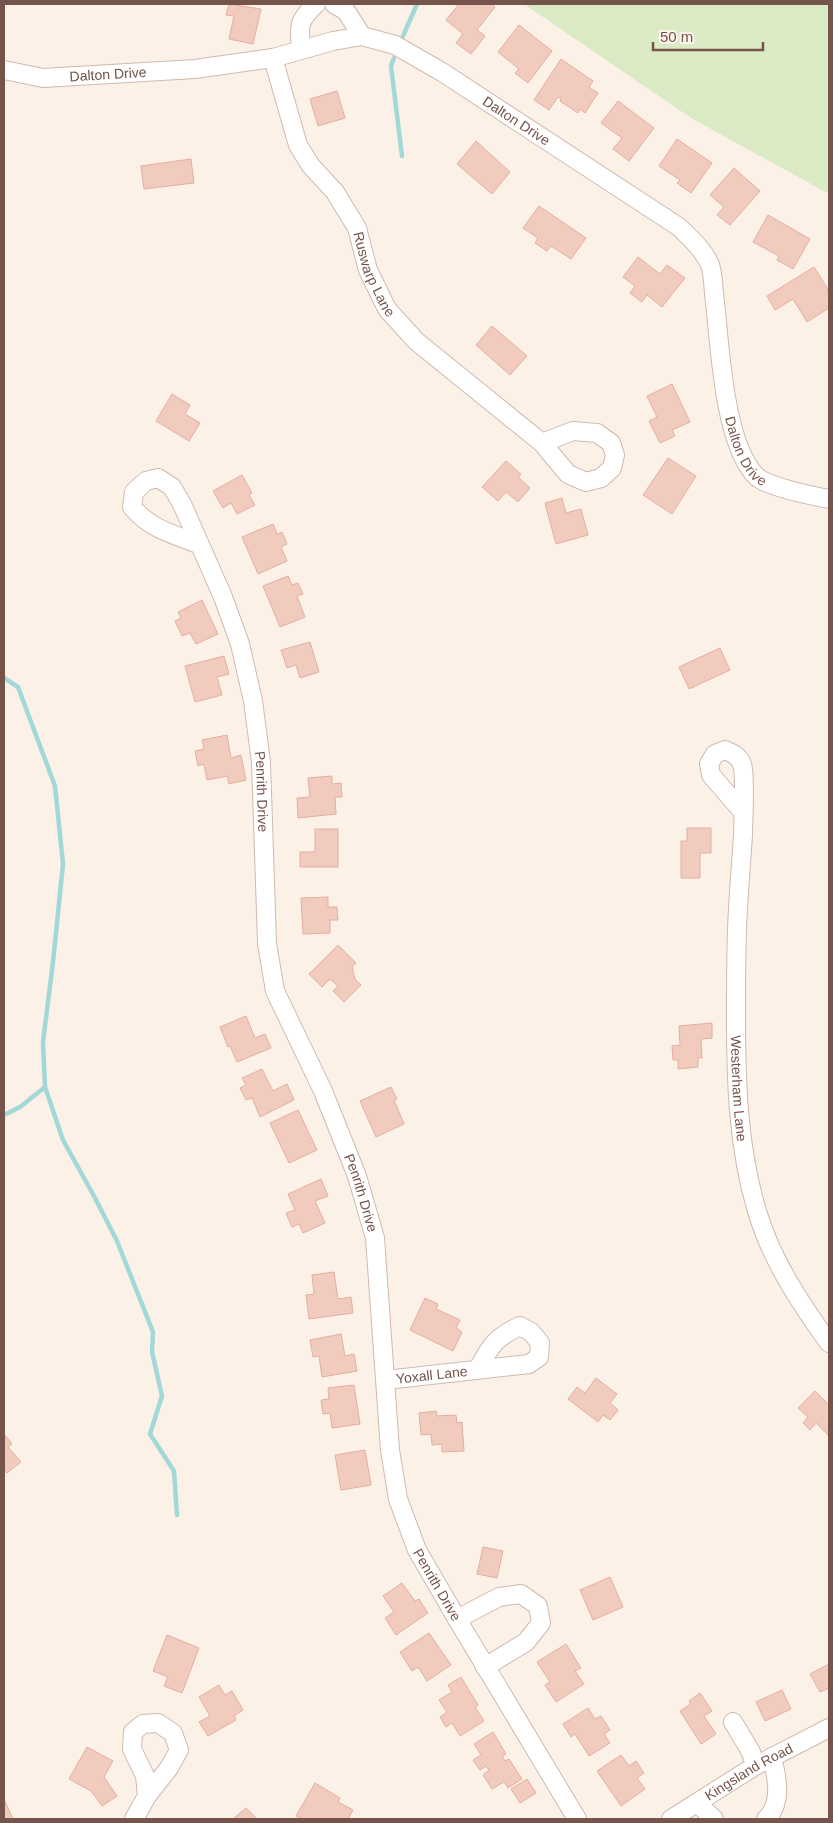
<svg xmlns="http://www.w3.org/2000/svg" width="833" height="1823" font-family="Arial,sans-serif">
  <style>
    .green { fill: #daeac5 }
    .lines { fill: none; stroke-linecap: round; stroke-linejoin: round }
    .stream { stroke: #a2d8d7; stroke-width: 4.5 }
    .building { fill: #f2cbbf; stroke: #e4ae9f }
    .minor-casing { stroke: #d0b9af; stroke-width: 20 }
    .minor { stroke: #fff; stroke-width: 18 }
    .labels { text-anchor: middle; stroke-width: 4; stroke-linejoin: round; paint-order: stroke }
    .street-label { font-size: 14px; fill: #76544b; stroke: #fff5ee }
  </style>
  <rect width="100%" height="100%" fill="#fcf1e7"/>
  <path class="green" d="M524 4H829V194L691 118Z"/>
  <g class="lines">
    <path class="stream" d="M403 36 417 4
      M394 58 391 66 402 156
      M4 678 18 687 55 786 63 864 53 962 43 1042 45 1087 63 1140 94 1196 117 1241 153 1332 152 1352 162 1396 150 1434 174 1471 177 1515
      M4 1115 20 1107 45 1087"/>
  </g>
  <path class="building" d="M229 4 261 9 253 44 229 39 234 16 226 15Z
    M459 4H491L495 7 477 30 485 36 471 54 456 43 463 34 446 20Z
    M519 25 552 51 528 83 515 73 519 69 498 52Z
    M561 59 593 81 589 87 598 93 585 113 580 109 578 113 560 101 561 99 558 97 549 110 534 100Z
    M337 91 345 118 318 126 310 99Z
    M618 101 654 128 629 161 613 149 622 138 601 123Z
    M677 139 712 163 691 193 677 183 680 180 659 166Z
    M476 141 510 172 492 194 457 164Z
    M191 159 194 183 144 189 141 166Z
    M734 168 760 191 730 225 717 215 724 207 710 195Z
    M539 206 586 238 571 259 551 246 547 251 535 243 538 238 523 228Z
    M768 215 810 239 793 269 777 260 779 256 753 242Z
    M638 257 660 274 667 265 685 278 662 307 647 295 642 302 630 293 635 286 623 277Z
    M814 267 829 291V308L807 322 793 299 775 310 767 296Z
    M492 326 527 356 510 375 476 345Z
    M672 384 690 422 672 430 675 436 660 443 649 421 657 417 647 396Z
    M172 394 190 405 185 414 200 423 189 441 156 421Z
    M668 458 696 476 672 514 643 495Z
    M506 461 521 474 518 477 530 488 518 502 506 492 498 501 482 487Z
    M242 475 252 493 249 495 255 505 237 514 231 503 223 508 213 491Z
    M562 498 566 513 581 509 588 535 556 544 545 503Z
    M273 524 277 534 282 532 287 544 281 547 287 561 258 574 242 537Z
    M288 576 292 585 298 583 303 594 297 596 305 617 280 627 263 586Z
    M202 600 218 634 196 644 190 633 182 636 175 621 181 618 178 612Z
    M310 642 319 672 300 678 296 665 287 668 281 650Z
    M720 648 730 670 689 689 679 667Z
    M224 656 229 674 217 677 222 695 195 702 185 666Z
    M227 735 231 758 241 755 246 780 229 784 227 776 207 780 204 764 198 766 195 751 204 749 202 740Z
    M332 776V784L341 783 342 797H335L336 814 298 818 297 798 310 797 308 778Z
    M687 828H711V853H700V878H681V841H687Z
    M315 829H338V867H300V852H315Z
    M328 897V907H337L338 920H330V933L303 934 301 898Z
    M338 945 356 963 352 967 355 979 361 985 344 1002 333 991 338 986 330 979 322 987 309 974Z
    M246 1016 255 1038 265 1034 271 1048 237 1062 230 1046 228 1047 220 1027Z
    M712 1023V1038L701 1039 702 1058H698V1067L678 1069V1060H673L672 1046 680 1045 679 1026Z
    M262 1069 273 1091 287 1084 294 1100 260 1117 252 1098 246 1100 240 1088 246 1085 242 1078Z
    M391 1087 397 1099 394 1100 404 1124 376 1137 360 1101Z
    M298 1110 317 1150 289 1163 270 1123Z
    M321 1179 328 1196 315 1201 325 1223 303 1233 299 1224 292 1227 286 1213 295 1210 288 1194Z
    M334 1272 338 1299 351 1297 353 1313 309 1319 306 1295 314 1294 312 1275Z
    M425 1298 438 1304 436 1309 460 1320 456 1328 462 1332 453 1351 410 1330Z
    M341 1334 345 1356 354 1354 357 1371 322 1377 319 1356 313 1357 310 1340Z
    M596 1378 617 1394 610 1403 618 1410 610 1420 603 1415 598 1422 568 1399 577 1387 585 1393Z
    M354 1385 360 1424 332 1428 330 1413 323 1414 321 1400 329 1399 328 1388Z
    M815 1391 829 1405V1436L816 1423 810 1430 803 1423 808 1417 798 1408Z
    M436 1411 437 1416 456 1415 457 1423 462 1422 464 1451 442 1452V1444L432 1445 431 1434 421 1435 419 1413Z
    M4 1434 12 1444 8 1447 21 1462 7 1473 4 1469Z
    M365 1450 371 1485 341 1490 335 1455Z
    M483 1547 503 1551 497 1578 477 1574Z
    M610 1577 623 1607 593 1620 580 1590Z
    M402 1583 415 1601 419 1599 428 1613 396 1635 385 1618 394 1612 383 1596Z
    M429 1633 451 1665 427 1681 418 1667 412 1671 400 1652Z
    M167 1635 199 1648 182 1693 164 1686 168 1677 153 1671Z
    M566 1644 581 1668 575 1671 584 1684 556 1702 545 1685 550 1682 537 1662Z
    M829 1664V1688L820 1692 810 1674Z
    M461 1677 478 1705 475 1707 484 1721 460 1736 452 1723 446 1727 440 1717 447 1712 439 1700 452 1692 448 1685Z
    M219 1685 225 1695 232 1691 243 1710 234 1716 236 1720 208 1736 199 1722 210 1716 199 1697Z
    M782 1690 791 1709 765 1721 756 1702Z
    M700 1693 712 1711 704 1716 716 1734 701 1744 680 1711 691 1704 689 1701Z
    M588 1708 595 1719 601 1716 610 1730 604 1734 610 1743 589 1756 575 1734 571 1737 563 1724Z
    M493 1732 506 1754 502 1756 505 1761 509 1759 522 1779 508 1788 504 1782 492 1789 483 1775 489 1770 486 1766 480 1770 473 1760 481 1755 474 1744Z
    M87 1747 113 1761 104 1777 117 1796 102 1806 91 1791 69 1779Z
    M621 1755 629 1766 636 1761 644 1773 637 1778 645 1789 621 1806 597 1771Z
    M527 1779 536 1793 520 1803 511 1789Z
    M315 1783 340 1798 338 1802 353 1810 348 1819H302L296 1816Z
    M4 1799 13 1819H4Z
    M246 1808 257 1819H233Z"/>
  <g class="lines">
    <g class="minor-casing">
      <g id="minor">
        <path d="M334 4 346 11 362 36"/>
        <path d="M301 49C299 25 298 21 316 4"/>
        <path id="s1" d="M273 58 298 145 311 166 335 192 357 228 368 270 387 309 416 341 542 443 568 474 586 482 601 478 612 468 615 455 611 443 597 433 573 431 542 443"/>
        <path id="s2" d="M4 70 43 78 195 69 273 58 333 41 362 36 395 45 442 72 679 227C690 238 704 250 710 265 714 276 713 291 715 302 720 347 724 445 757 477 769 487 813 496 829 499"/>
        <path id="s3" d="M198 544C173 534 150 529 132 507L134 492 146 481 158 478 172 487 182 504 223 597 240 644 253 701 261 762 267 943 275 991 323 1091 357 1176 375 1238 390 1450 398 1499 417 1550 457 1619 577 1819"/>
        <path id="s4" d="M743 812 711 775 709 764 715 754 725 750C732 753 739 756 742 764 746 775 743 821 743 835 741 867 738 898 737 930 736 959 736 988 736 1017 736 1082 738 1148 757 1211 771 1259 800 1303 829 1343"/>
        <path id="s5" d="M386 1380 529 1364 539 1357 540 1343 531 1332 520 1326C496 1337 490 1346 478 1369"/>
        <path d="M457 1619 499 1597 521 1594 538 1606 541 1623 526 1642 485 1667"/>
        <path d="M733 1722 751 1752 755 1766"/>
        <path d="M697 1803 714 1819"/>
        <path d="M134 1819 147 1796 169 1768 179 1750 173 1733 158 1723 143 1724 133 1732 132 1749 145 1776 147 1796"/>
        <path id="s6" d="M671 1819 755 1766 829 1728"/>
        <path d="M766 1819C783 1803 777 1777 772 1757"/>
      </g>
    </g>
    <use href="#minor" class="minor"/>
  </g>
  <g class="labels">
    <g class="street-label">
      <text dy="5" stroke="none"><textPath href="#s2" startOffset="105">Dalton Drive</textPath></text>
      <text dy="5" stroke="none"><textPath href="#s2" startOffset="540">Dalton Drive</textPath></text>
      <text dy="5" stroke="none"><textPath href="#s1" startOffset="242">Ruswarp Lane</textPath></text>
      <text dy="5" stroke="none"><textPath href="#s2" startOffset="975">Dalton Drive</textPath></text>
      <text dy="5" stroke="none"><textPath href="#s3" startOffset="458">Penrith Drive</textPath></text>
      <text dy="5" stroke="none"><textPath href="#s4" startOffset="430">Westerham Lane</textPath></text>
      <text dy="5" stroke="none"><textPath href="#s3" startOffset="878">Penrith Drive</textPath></text>
      <text dy="5" stroke="none"><textPath href="#s5" startOffset="46">Yoxall Lane</textPath></text>
      <text dy="5" stroke="none"><textPath href="#s3" startOffset="1282">Penrith Drive</textPath></text>
      <text dy="5" stroke="none"><textPath href="#s6" startOffset="91">Kingsland Road</textPath></text>
    </g>
  </g>
  <rect width="833" height="1823" fill="none" stroke="#76544b" stroke-width="10"/>
  <path d="M653 42v8h110v-8" fill="none" stroke="#76544b" stroke-width="2.5"/>
  <text x="660" y="42" font-size="15" fill="#76544b" stroke="#fff5ee" stroke-width="4" paint-order="stroke">50 m</text>
</svg>
